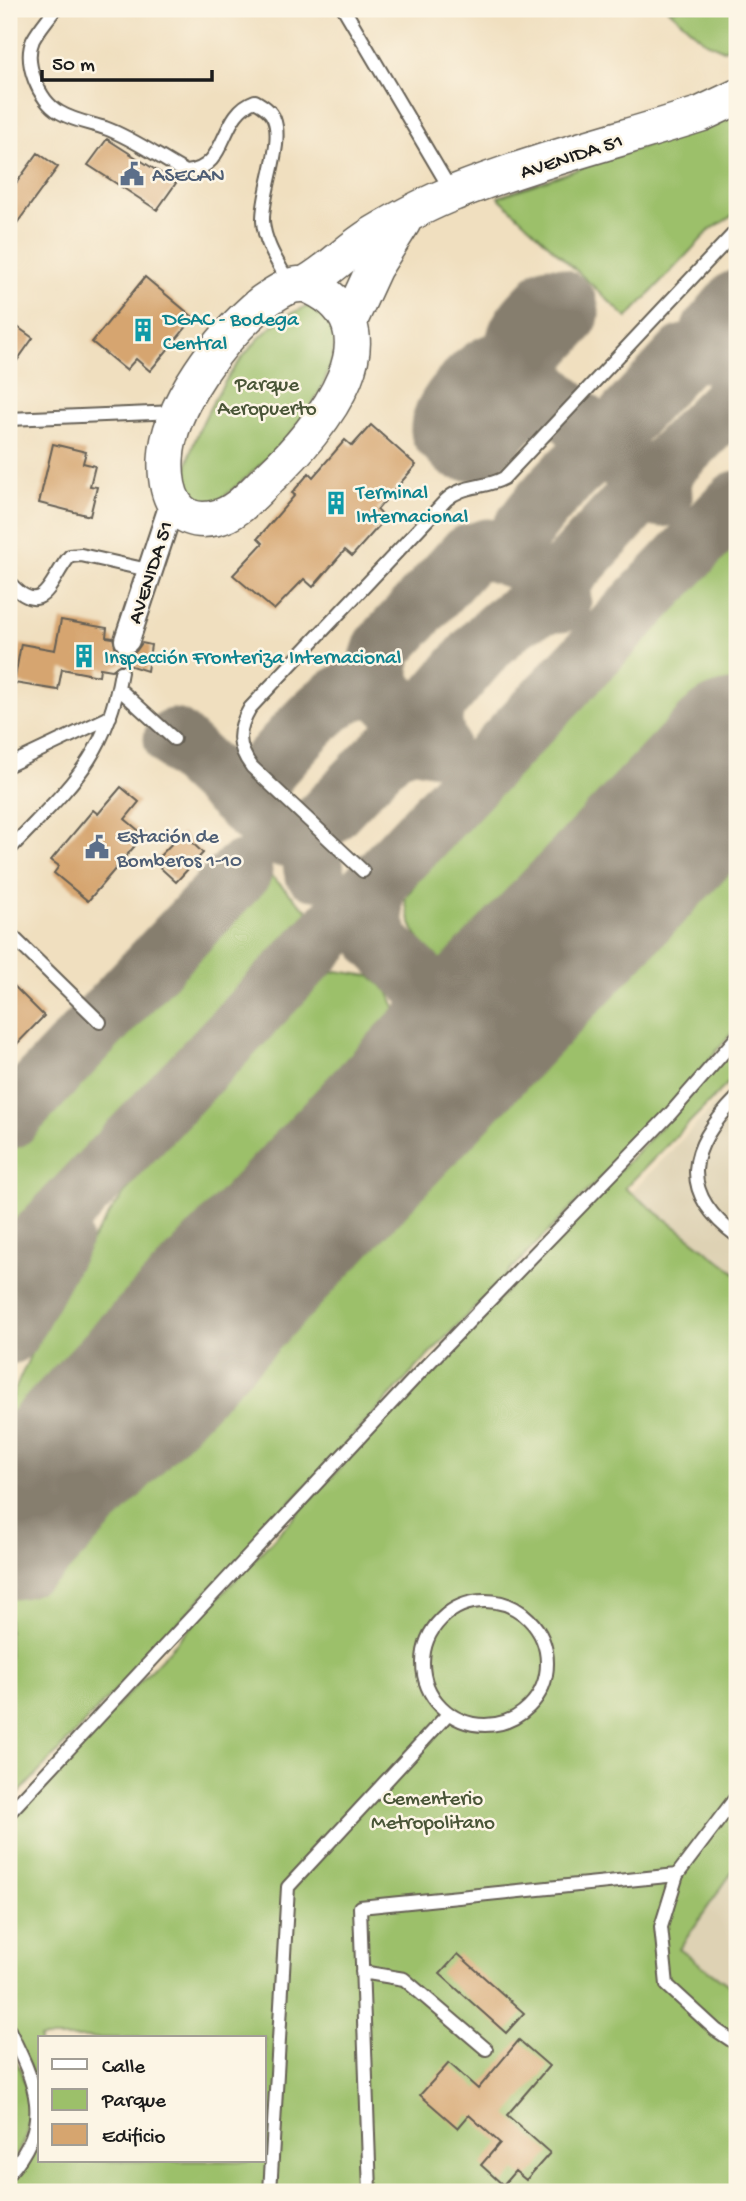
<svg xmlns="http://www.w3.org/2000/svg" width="746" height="2201" font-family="'Gochi Hand',sans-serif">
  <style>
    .built { fill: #ded2b4 }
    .green { fill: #9cc06a; stroke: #5c6e43; stroke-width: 2 }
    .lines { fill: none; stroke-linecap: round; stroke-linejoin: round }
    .taxiway { stroke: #867e6e; stroke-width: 61 }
    .runway { stroke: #867e6e; stroke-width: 152 }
    .building { fill: #d6a56f }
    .service-casing { stroke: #666055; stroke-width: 16 }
    .minor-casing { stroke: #666055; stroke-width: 28 }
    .secondary-casing { stroke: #666055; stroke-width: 38 }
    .service { stroke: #fff; stroke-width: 12 }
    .minor { stroke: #fff; stroke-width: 24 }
    .secondary { stroke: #fff; stroke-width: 35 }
    .labels { text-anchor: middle; stroke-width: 5; stroke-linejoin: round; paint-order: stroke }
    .street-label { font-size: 21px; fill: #1c1c1c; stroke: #fcf5e5 }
    .service-label { font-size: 21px; fill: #4e5e75; stroke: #fcf5e5; text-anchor: start }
    .culture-label { font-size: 21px; fill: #0d838f; stroke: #fcf5e5; text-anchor: start }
    .park-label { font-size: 21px; fill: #495537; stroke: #fcf5e5 }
  </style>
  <rect width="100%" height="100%" fill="#fcf5e5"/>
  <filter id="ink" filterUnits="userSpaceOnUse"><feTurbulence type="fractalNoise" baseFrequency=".0143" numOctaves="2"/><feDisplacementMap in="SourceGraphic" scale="14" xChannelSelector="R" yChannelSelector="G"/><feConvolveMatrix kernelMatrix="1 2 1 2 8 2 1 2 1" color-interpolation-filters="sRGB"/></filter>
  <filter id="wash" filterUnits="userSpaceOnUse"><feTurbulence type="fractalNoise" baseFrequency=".00686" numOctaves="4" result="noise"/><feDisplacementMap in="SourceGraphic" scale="28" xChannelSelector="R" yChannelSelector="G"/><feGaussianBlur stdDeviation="1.57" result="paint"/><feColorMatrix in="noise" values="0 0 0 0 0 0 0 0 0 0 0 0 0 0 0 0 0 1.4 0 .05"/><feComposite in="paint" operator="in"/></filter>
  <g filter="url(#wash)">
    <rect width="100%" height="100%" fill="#f0dfbf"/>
    <path class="built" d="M737 1082V1274L631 1193Z
      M737 1865V1991L679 1949Z"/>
    <path class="green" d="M668 9H737V40L724 50 704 41Z
      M737 114V213L710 230 627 318 498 197Z
      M309 306 320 309 335 331C337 401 269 459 219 501 158 511 198 430 212 404 227 375 253 340 280 320 289 314 298 310 309 306Z
      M737 545V686L486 950C478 953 469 959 461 961 425 968 409 926 405 899L419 878 726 550Z
      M737 826V1027L666 1110 421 1363 9 1804V1591Z
      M266 871 312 915 9 1232V1144Z
      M337 971 370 976 388 991 396 1009 397 1027 376 1061 9 1448C9 1436 7 1422 9 1410 12 1391 25 1369 32 1351 94 1202 211 1090 321 977Z
      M737 1045V1074L625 1188 737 1274V1865L679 1949 737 1991V2192H9V2181L27 2161 40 2134V2161H264V2038H40V2094L9 2018V1821Z
      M9 2044C29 2085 43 2126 9 2164Z"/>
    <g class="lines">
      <path class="taxiway" d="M517 365C510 331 527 321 549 297 560 296 570 304 569 315 551 344 523 348 540 387
        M550 396C508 394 497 458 458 449L441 431C439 411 472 375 489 366 499 361 507 363 517 365L638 475
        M385 694 377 668 384 647 468 555 488 549 519 560 514 547C519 527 570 470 589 458 598 453 606 453 616 454V433L620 425 685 355 702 351 712 353V330L737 300
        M174 739 278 836
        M262 821C253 798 257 786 270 765 293 742 340 675 377 690 390 695 400 709 410 719
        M314 870 310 842 315 828 391 748 413 740 438 745C432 728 428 714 439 698 471 663 510 602 561 602L560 585 565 575 633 501 650 495 662 497 661 477 666 466 737 395
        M379 878C369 901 371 919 380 943L444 1004 449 1030 445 1065
        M444 1004 474 1009 507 999
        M9 1119 242 871
        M9 1270 737 501
        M9 1334 61 1237
        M9 1517 17 1516"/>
      <path class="runway" d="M9 1524 737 756"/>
    </g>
    <g id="blocks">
      <path class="building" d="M107 139 176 183 157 210 88 165Z
        M38 153 58 167 9 234V193Z
        M145 277 194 318 150 371 136 359 126 370 92 342Z
        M9 321 33 338 9 372Z
        M371 425 416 465 377 510 386 518 352 556 345 550 313 587 304 579 274 610 233 575 263 543 258 538 295 495 292 493 309 473 313 477 345 440 352 446Z
        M53 444 86 452 83 463 95 466 90 486 97 487 90 516 39 503Z
        M61 620 107 628 106 637 113 638 116 649 123 654 136 651 142 643 151 645 147 671 122 663 112 670 100 668 99 676 62 669 58 690 14 683 21 644 55 650Z
        M121 787 139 802 125 819 144 835 88 901 54 873 59 866 51 860 93 810 98 814Z
        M182 833 203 853 176 882 154 862Z
        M9 981 44 1016 9 1052Z
        M458 1954 524 2013 506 2033 440 1974Z
        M519 2040 549 2066 507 2115 550 2153 526 2180 515 2171 503 2185 481 2165 500 2143 469 2115 458 2128 420 2095 449 2063 478 2089Z"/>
    </g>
  </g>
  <g filter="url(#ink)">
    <use href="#blocks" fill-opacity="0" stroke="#666055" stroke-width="2"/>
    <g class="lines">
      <g class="service-casing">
        <path id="service" d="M55 9C48 19 39 29 33 40 23 62 39 101 59 112 74 121 89 123 105 128 133 138 160 158 186 172 230 168 218 114 255 101 262 105 271 110 274 119 284 144 262 191 263 221 264 243 280 266 290 285
          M344 9 452 192
          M9 419 176 412
          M9 582C45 622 50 578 70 556L81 555 148 570
          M118 688 174 739
          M9 765 110 717
          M9 850C67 788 106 760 121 672
          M363 871 252 767C236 746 237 730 250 708L446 500C463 484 484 489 504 478L737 230
          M9 933 100 1022
          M737 1098C688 1147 677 1192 737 1236
          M423 1663a62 62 0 1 1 124 0a62 62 0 1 1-124 0Z
          M9 1813 425 1367 670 1114 737 1037
          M677 1875 661 1927 667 1985 716 2030 737 2044
          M362 1972 404 1979 486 2049
          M9 2030C36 2085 54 2122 9 2173
          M270 2192 288 1887 448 1714
          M370 2192 360 1907 677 1875 737 1796"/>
      </g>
      <g class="minor-casing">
        <path id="minor" d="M127 640 172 504"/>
      </g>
      <g class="secondary-casing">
        <path id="secondary" d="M305 284C407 325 320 430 270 477 254 492 237 514 215 518 174 527 165 491 166 460 168 405 222 336 263 302 270 297 282 289 291 286 296 284 302 285 307 283 330 270 349 249 372 235 397 220 427 203 454 193 534 161 619 140 701 114L737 97
          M350 320 374 268 403 222"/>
      </g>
      <use href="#service" class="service"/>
      <use href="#minor" class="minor"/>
      <use href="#secondary" class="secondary"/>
    </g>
  </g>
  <defs>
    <g id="civic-bare" transform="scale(1.89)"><path d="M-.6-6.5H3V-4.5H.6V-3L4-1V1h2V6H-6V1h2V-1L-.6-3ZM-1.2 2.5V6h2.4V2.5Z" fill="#5c6f8a" stroke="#fcf5e5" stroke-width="2.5" paint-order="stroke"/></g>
    <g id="building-bare" transform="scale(1.89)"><path d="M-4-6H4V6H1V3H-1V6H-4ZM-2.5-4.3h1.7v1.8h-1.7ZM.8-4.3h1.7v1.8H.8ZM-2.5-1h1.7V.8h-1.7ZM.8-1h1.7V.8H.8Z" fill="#0f9aa8" stroke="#fcf5e5" stroke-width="2.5" paint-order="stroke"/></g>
  </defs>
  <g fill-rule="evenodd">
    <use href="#civic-bare" x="132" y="174"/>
    <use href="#building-bare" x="143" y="330"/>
    <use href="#building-bare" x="336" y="503"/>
    <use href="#building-bare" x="84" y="656"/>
    <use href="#civic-bare" x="97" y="847"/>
  </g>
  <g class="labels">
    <g class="street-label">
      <text transform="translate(571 155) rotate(-18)" y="7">AVENIDA 51</text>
      <text transform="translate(149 572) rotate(-72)" y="7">AVENIDA 51</text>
    </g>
    <g class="service-label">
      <text x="152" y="181">ASECAN</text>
      <text x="117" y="842">Estación de<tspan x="117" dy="24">Bomberos 1-10</tspan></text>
    </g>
    <g class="culture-label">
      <text x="163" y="325">DGAC - Bodega<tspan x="163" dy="24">Central</tspan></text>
      <text x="356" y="498">Terminal<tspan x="356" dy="24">Internacional</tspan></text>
      <text x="104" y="663">Inspección Fronteriza Internacional</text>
    </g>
    <g class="park-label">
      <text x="267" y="390">Parque<tspan x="267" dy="24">Aeropuerto</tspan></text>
      <text x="433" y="1804">Cementerio<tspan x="433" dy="24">Metropolitano</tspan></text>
    </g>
  </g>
  <rect width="746" height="2201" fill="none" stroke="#fcf5e5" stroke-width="35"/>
  <rect x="38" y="2036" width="228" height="126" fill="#fcf5e5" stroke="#a29e95" stroke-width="2"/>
  <rect x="52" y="2059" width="35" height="10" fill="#ffffff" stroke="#a29e95" stroke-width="2"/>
  <text x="102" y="2072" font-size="21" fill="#1c1c1c">Calle</text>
  <rect x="52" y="2089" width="35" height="21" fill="#9cc06a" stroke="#a29e95" stroke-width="2"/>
  <text x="102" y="2106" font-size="21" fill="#1c1c1c">Parque</text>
  <rect x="52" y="2124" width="35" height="21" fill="#d6a56f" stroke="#a29e95" stroke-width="2"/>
  <text x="102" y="2142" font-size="21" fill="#1c1c1c">Edificio</text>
  <path d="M42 70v10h170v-10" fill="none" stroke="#1c1c1c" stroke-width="3.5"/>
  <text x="52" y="70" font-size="21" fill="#1c1c1c" stroke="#fcf5e5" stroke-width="5" paint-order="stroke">50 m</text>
</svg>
